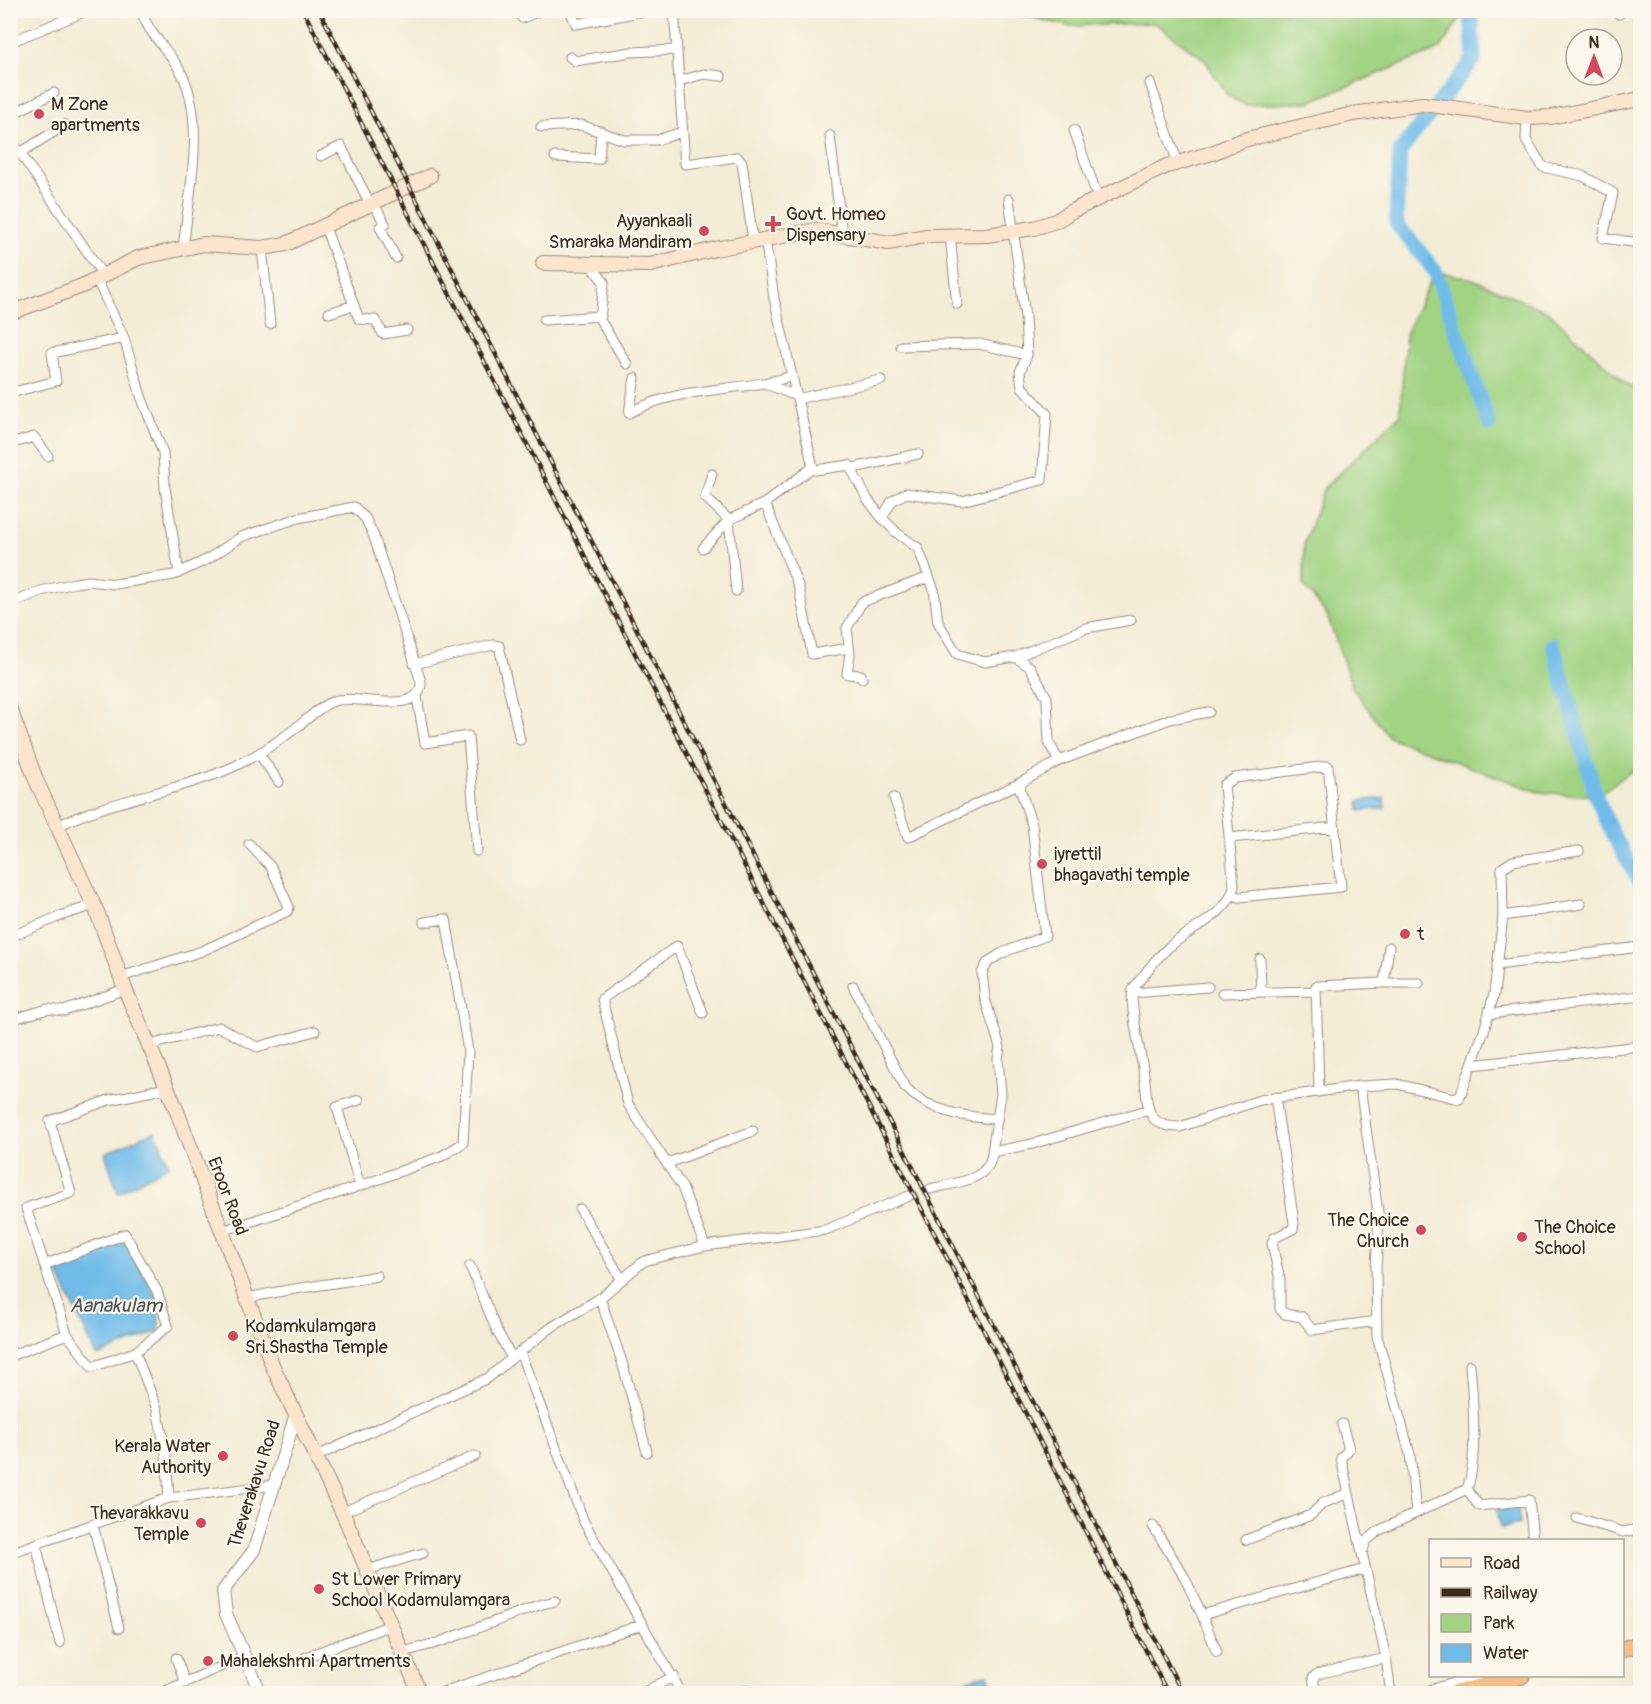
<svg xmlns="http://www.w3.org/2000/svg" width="1651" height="1704" font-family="Pangolin,sans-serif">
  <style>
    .green { fill: #a1d383; stroke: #6e7e50; stroke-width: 1.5 }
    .water { fill: #6fbce9; stroke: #557384; stroke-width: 1.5 }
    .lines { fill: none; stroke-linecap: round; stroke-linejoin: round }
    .river { stroke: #6fbce9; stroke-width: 15 }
    .minor-tunnel { stroke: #cec5b1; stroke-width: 9; stroke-dasharray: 9 4.5; stroke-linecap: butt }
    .minor-casing { stroke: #978b7a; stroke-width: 11 }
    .tertiary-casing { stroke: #978b7a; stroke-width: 14 }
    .secondary-casing { stroke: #978b7a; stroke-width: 16 }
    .trunk-casing { stroke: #978b7a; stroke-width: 17 }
    .minor { stroke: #fff; stroke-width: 9 }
    .tertiary { stroke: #fff; stroke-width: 12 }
    .secondary { stroke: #fce5cf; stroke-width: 14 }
    .trunk { stroke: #f7bd88; stroke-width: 15 }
    .rail-casing { stroke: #3b2a1e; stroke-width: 4.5 }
    .rail { stroke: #fbf7ec; stroke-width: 2; stroke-dasharray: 7; stroke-linecap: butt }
    .poi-dot { fill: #d1495b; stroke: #fbf7ec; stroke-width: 2 }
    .labels { text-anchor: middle; stroke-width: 4.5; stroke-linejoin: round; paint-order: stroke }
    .poi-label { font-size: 18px; fill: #3b2a1e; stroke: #fbf7ec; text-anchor: start }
    .street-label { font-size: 18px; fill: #3b2a1e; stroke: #fbf7ec }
    .water-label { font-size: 20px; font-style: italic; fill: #4b565b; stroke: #fbf7ec }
  </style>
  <rect width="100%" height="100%" fill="#fbf7ec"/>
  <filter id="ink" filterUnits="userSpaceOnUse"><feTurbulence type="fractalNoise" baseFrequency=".0167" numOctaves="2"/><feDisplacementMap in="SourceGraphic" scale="12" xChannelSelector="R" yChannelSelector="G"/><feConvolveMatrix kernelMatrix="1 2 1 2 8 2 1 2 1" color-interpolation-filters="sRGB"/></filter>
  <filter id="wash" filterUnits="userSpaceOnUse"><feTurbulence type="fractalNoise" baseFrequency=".008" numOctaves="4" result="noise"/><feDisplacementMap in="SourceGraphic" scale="24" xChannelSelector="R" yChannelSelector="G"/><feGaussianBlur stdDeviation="1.35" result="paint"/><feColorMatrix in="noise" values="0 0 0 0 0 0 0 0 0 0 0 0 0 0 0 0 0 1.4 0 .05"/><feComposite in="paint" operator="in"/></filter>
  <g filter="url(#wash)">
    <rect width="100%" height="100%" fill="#f3ecd6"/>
    <path class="green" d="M1003 11H1462L1461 17 1440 49 1309 102 1245 105 1228 96 1205 60 1155 23 1068 26Z
      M1435 271 1473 279 1549 312 1627 385 1640 392V765L1596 796 1538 792 1389 737 1353 689 1327 615 1304 586V545L1324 488 1400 415 1406 333Z"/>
    <path class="water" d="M1384 798 1385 808 1360 811 1359 801Z
      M155 1131 169 1165 118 1193 105 1153Z
      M126 1241 158 1301 159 1331 97 1356 56 1269Z
      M1517 1505 1520 1524 1501 1528 1497 1509Z
      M988 1674 994 1693H952L949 1686Z"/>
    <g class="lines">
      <path class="river" d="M1471 10 1474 59 1400 151 1396 223 1435 271 1489 424
        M1553 645 1596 796 1612 833 1640 882"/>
    </g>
  </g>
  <g filter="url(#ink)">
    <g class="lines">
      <path class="minor-tunnel" d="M909 1196 930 1189"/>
      <g class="minor-casing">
        <path id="minor" d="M141 10C149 37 172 52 183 76 206 126 188 197 183 250
          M570 10 576 24 650 10
          M674 10 685 164 737 157 742 162 753 241
          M1619 14 1621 10
          M522 18 542 10
          M10 42 89 10
          M570 57 575 61 631 52 676 50
          M679 81 704 74 721 76
          M1150 83 1178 163
          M10 115 54 93
          M1527 118 1526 140 1543 167 1583 176 1613 193 1603 238 1640 243
          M541 127 581 125 624 140H657L682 132
          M1074 130 1098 198
          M830 136 842 234
          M10 138 103 275
          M20 153 65 125
          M321 156 341 146 371 206
          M555 157 599 159 601 131
          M374 204 385 224 380 227 396 258
          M325 227 359 319 375 320 383 334 407 330
          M950 235 957 304
          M765 239 774 298 813 467 815 470 849 465 868 500 882 518
          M262 248 270 324
          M589 263 604 282 600 320 627 364
          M329 313 354 305
          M544 320 601 316
          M124 338 141 396 163 453 165 488 179 573
          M901 346 979 344 1027 355
          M635 378 629 413C679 385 738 393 792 376
          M766 384 796 396
          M10 393 56 381 52 353 124 338 96 278
          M797 399 881 380
          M10 444 34 437 48 456
          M853 468 918 454
          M765 503 813 467
          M703 548 729 520 705 497 712 474
          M736 591 729 520 765 503 799 588 812 654 849 648
          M10 604 41 591 75 583 89 581 115 584 174 575 208 559 241 537 298 518 354 507 365 518 373 534 421 682C422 718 356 693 334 701 321 705 308 719 297 727 278 742 258 755 235 766 179 792 114 798 58 826
          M1015 657 1086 628 1131 620
          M414 664 493 645 499 646 520 740
          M862 678 861 675 847 674 850 654 847 628 862 602 929 577
          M417 697 425 743 468 736 477 851
          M10 749 24 746
          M259 754 279 782
          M1059 761 1170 719 1209 712
          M894 798 908 837 1022 782
          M1230 838 1335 827
          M1233 895 1239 897 1341 887 1328 766 1235 778 1224 785 1234 886C1229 915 1189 929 1169 947 1160 955 1151 965 1144 975 1141 979 1135 985 1133 990 1128 1004 1145 1069 1146 1090 1147 1115 1153 1127 1180 1127L1260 1100 1360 1086 1379 1219 1376 1267 1377 1336 1410 1454 1416 1513
          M1503 916 1581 904
          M10 937 60 916 94 905
          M1260 959 1261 992
          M1497 965 1640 947
          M121 977 202 951 288 911 289 907 271 867 249 844
          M1384 983H1419
          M853 986 905 1087C929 1112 964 1117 997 1119
          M1133 993 1208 987
          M1222 993 1316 991
          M703 1013 677 946 602 999 628 1104 682 1187 705 1246
          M1490 1014 1640 996
          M10 1020 48 1009 64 1011 125 989
          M150 1045 219 1027 257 1047 315 1031
          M1472 1065 1640 1046
          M1360 1086 1397 1084 1459 1099 1484 1031 1494 994 1503 916 1502 868 1513 861 1579 851
          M167 1088 109 1100 50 1121 71 1193 26 1208 67 1334 92 1367 135 1352 157 1409 166 1453 169 1498
          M1319 1091 1316 986 1384 983 1389 947
          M1275 1097 1294 1223 1293 1229 1274 1238 1272 1243 1280 1280V1309L1285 1314 1302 1317 1312 1330 1377 1321
          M992 1152 1001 1094 998 1059 1000 1047 985 999 982 973 988 962 1002 953 1045 936 1032 825 1020 789 1022 782 1059 761 1049 743 1047 698 1030 667 1015 657 985 662 957 654 938 622 934 590 918 548 897 533 882 518 892 501 906 493 962 501 1042 480 1047 414 1022 387 1020 372 1027 355 1025 316 1009 199
          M668 1163 753 1131
          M360 1186 442 1156 463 1143 468 1051 446 919 424 922
          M930 1189C952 1183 991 1182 992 1152L1032 1144 1147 1110
          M580 1209 622 1280
          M222 1231 360 1186 337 1107 359 1100
          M44 1265 125 1234 157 1291 168 1326 135 1352
          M248 1298C290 1288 334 1284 377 1276
          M600 1298 622 1362 647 1452
          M520 1352 584 1522 682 1694
          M10 1356 67 1334
          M512 1358 552 1327 600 1298 644 1261 705 1246 825 1230 909 1196
          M1342 1424 1349 1449 1341 1458 1362 1553
          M317 1456 488 1378 512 1358 497 1331 470 1266
          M1467 1489 1479 1506 1529 1500 1533 1540
          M343 1512 475 1456
          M1577 1518 1623 1532 1640 1529
          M93 1525 119 1628
          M1153 1526 1185 1578 1202 1615 1365 1569
          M1246 1540 1311 1515 1323 1503 1347 1494
          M36 1544 60 1643
          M10 1553 169 1498 275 1485
          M367 1570 423 1553
          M1202 1615 1217 1652
          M403 1652 440 1642 539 1605 555 1601
          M306 1657 391 1625
          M176 1658 185 1683
          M163 1692 245 1656
          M437 1694 641 1625
          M641 1694 674 1676
          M734 1694 748 1690 753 1694
          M1316 1694 1313 1678 1317 1674 1386 1658
          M1391 1694 1386 1658 1362 1553 1366 1541 1380 1530 1467 1489C1478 1461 1473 1397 1470 1365
          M1415 1694 1479 1676"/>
      </g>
      <g class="tertiary-casing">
        <path id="tertiary" d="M261 1694 226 1614 223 1591 254 1550 296 1414"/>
      </g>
      <g class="secondary-casing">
        <path id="secondary" d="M543 263 650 265 715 249 815 230 889 243 925 236 986 235 1034 228 1056 221 1072 211 1167 166 1212 153 1243 140 1353 114 1423 104 1527 118 1551 117 1640 99
          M10 313 82 286 138 258 204 244 262 248 286 244 430 176
          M10 709 36 780 97 912 125 989 175 1106 273 1367 346 1520 420 1694"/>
      </g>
      <g class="trunk-casing">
        <path id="trunk" d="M1622 1649 1640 1644
          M1452 1694 1522 1676"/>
      </g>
      <use href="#minor" class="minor"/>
      <use href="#tertiary" class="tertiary"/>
      <use href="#secondary" class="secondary"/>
      <use href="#trunk" class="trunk"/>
      <g class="rail-casing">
        <path id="rail" d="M303 10 950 1264 1168 1694
          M319 10 1183 1694"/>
      </g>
      <use href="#rail" class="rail"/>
    </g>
  </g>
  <g class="poi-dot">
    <circle cx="39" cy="114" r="6"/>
    <path d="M770 215h6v6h6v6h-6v6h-6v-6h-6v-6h6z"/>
    <circle cx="704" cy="231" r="6"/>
    <circle cx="1042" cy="864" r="6"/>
    <circle cx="1405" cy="934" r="6"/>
    <circle cx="1421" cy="1230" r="6"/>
    <circle cx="1522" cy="1237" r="6"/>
    <circle cx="233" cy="1336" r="6"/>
    <circle cx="223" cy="1456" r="6"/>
    <circle cx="201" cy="1523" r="6"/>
    <circle cx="319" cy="1589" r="6"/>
    <circle cx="208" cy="1661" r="6"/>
  </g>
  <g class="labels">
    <g class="poi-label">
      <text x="51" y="110">M Zone<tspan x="51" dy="21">apartments</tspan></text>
      <text x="786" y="220">Govt. Homeo<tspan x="786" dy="21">Dispensary</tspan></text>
      <text x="692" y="227" text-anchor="end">Ayyankaali<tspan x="692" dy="21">Smaraka Mandiram</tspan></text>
      <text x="1054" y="860">iyrettil<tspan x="1054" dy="21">bhagavathi temple</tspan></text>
      <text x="1417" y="940">t</text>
      <text x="1409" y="1226" text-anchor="end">The Choice<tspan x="1409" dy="21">Church</tspan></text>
      <text x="1534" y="1233">The Choice<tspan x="1534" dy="21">School</tspan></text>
      <text x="245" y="1332">Kodamkulamgara<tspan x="245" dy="21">Sri.Shastha Temple</tspan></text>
      <text x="211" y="1452" text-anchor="end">Kerala Water<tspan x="211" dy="21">Authority</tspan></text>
      <text x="189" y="1519" text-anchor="end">Thevarakkavu<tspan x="189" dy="21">Temple</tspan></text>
      <text x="331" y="1585">St Lower Primary<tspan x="331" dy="21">School Kodamulamgara</tspan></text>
      <text x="220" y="1667">Mahalekshmi Apartments</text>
    </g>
    <g class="street-label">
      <text transform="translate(228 1196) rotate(69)" y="6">Eroor Road</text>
      <text transform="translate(254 1484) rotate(-72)" y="6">Theverakavu Road</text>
    </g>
    <g class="water-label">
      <text x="116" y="1312">Aanakulam</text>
    </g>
  </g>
  <rect width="1651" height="1704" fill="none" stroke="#fbf7ec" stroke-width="36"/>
  <rect x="1429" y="1539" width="195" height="138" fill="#fbf7ec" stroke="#aea59a" stroke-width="1.5"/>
  <rect x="1441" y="1558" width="30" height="9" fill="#fce5cf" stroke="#aea59a" stroke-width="1.5"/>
  <text x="1483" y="1569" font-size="18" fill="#3b2a1e">Road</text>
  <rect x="1441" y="1588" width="30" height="9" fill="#3b2a1e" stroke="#aea59a" stroke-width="1.5"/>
  <text x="1483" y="1599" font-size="18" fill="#3b2a1e">Railway</text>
  <rect x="1441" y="1614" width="30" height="18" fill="#a1d383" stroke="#aea59a" stroke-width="1.5"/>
  <text x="1483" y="1629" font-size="18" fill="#3b2a1e">Park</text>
  <rect x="1441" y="1644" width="30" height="18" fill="#6fbce9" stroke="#aea59a" stroke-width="1.5"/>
  <text x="1483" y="1659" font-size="18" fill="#3b2a1e">Water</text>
  <g transform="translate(1594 57)"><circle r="28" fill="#fbf7ec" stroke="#aea59a" stroke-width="1.5"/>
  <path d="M0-4.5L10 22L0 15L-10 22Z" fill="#d1495b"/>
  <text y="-9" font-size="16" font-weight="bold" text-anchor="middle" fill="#3b2a1e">N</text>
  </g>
</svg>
